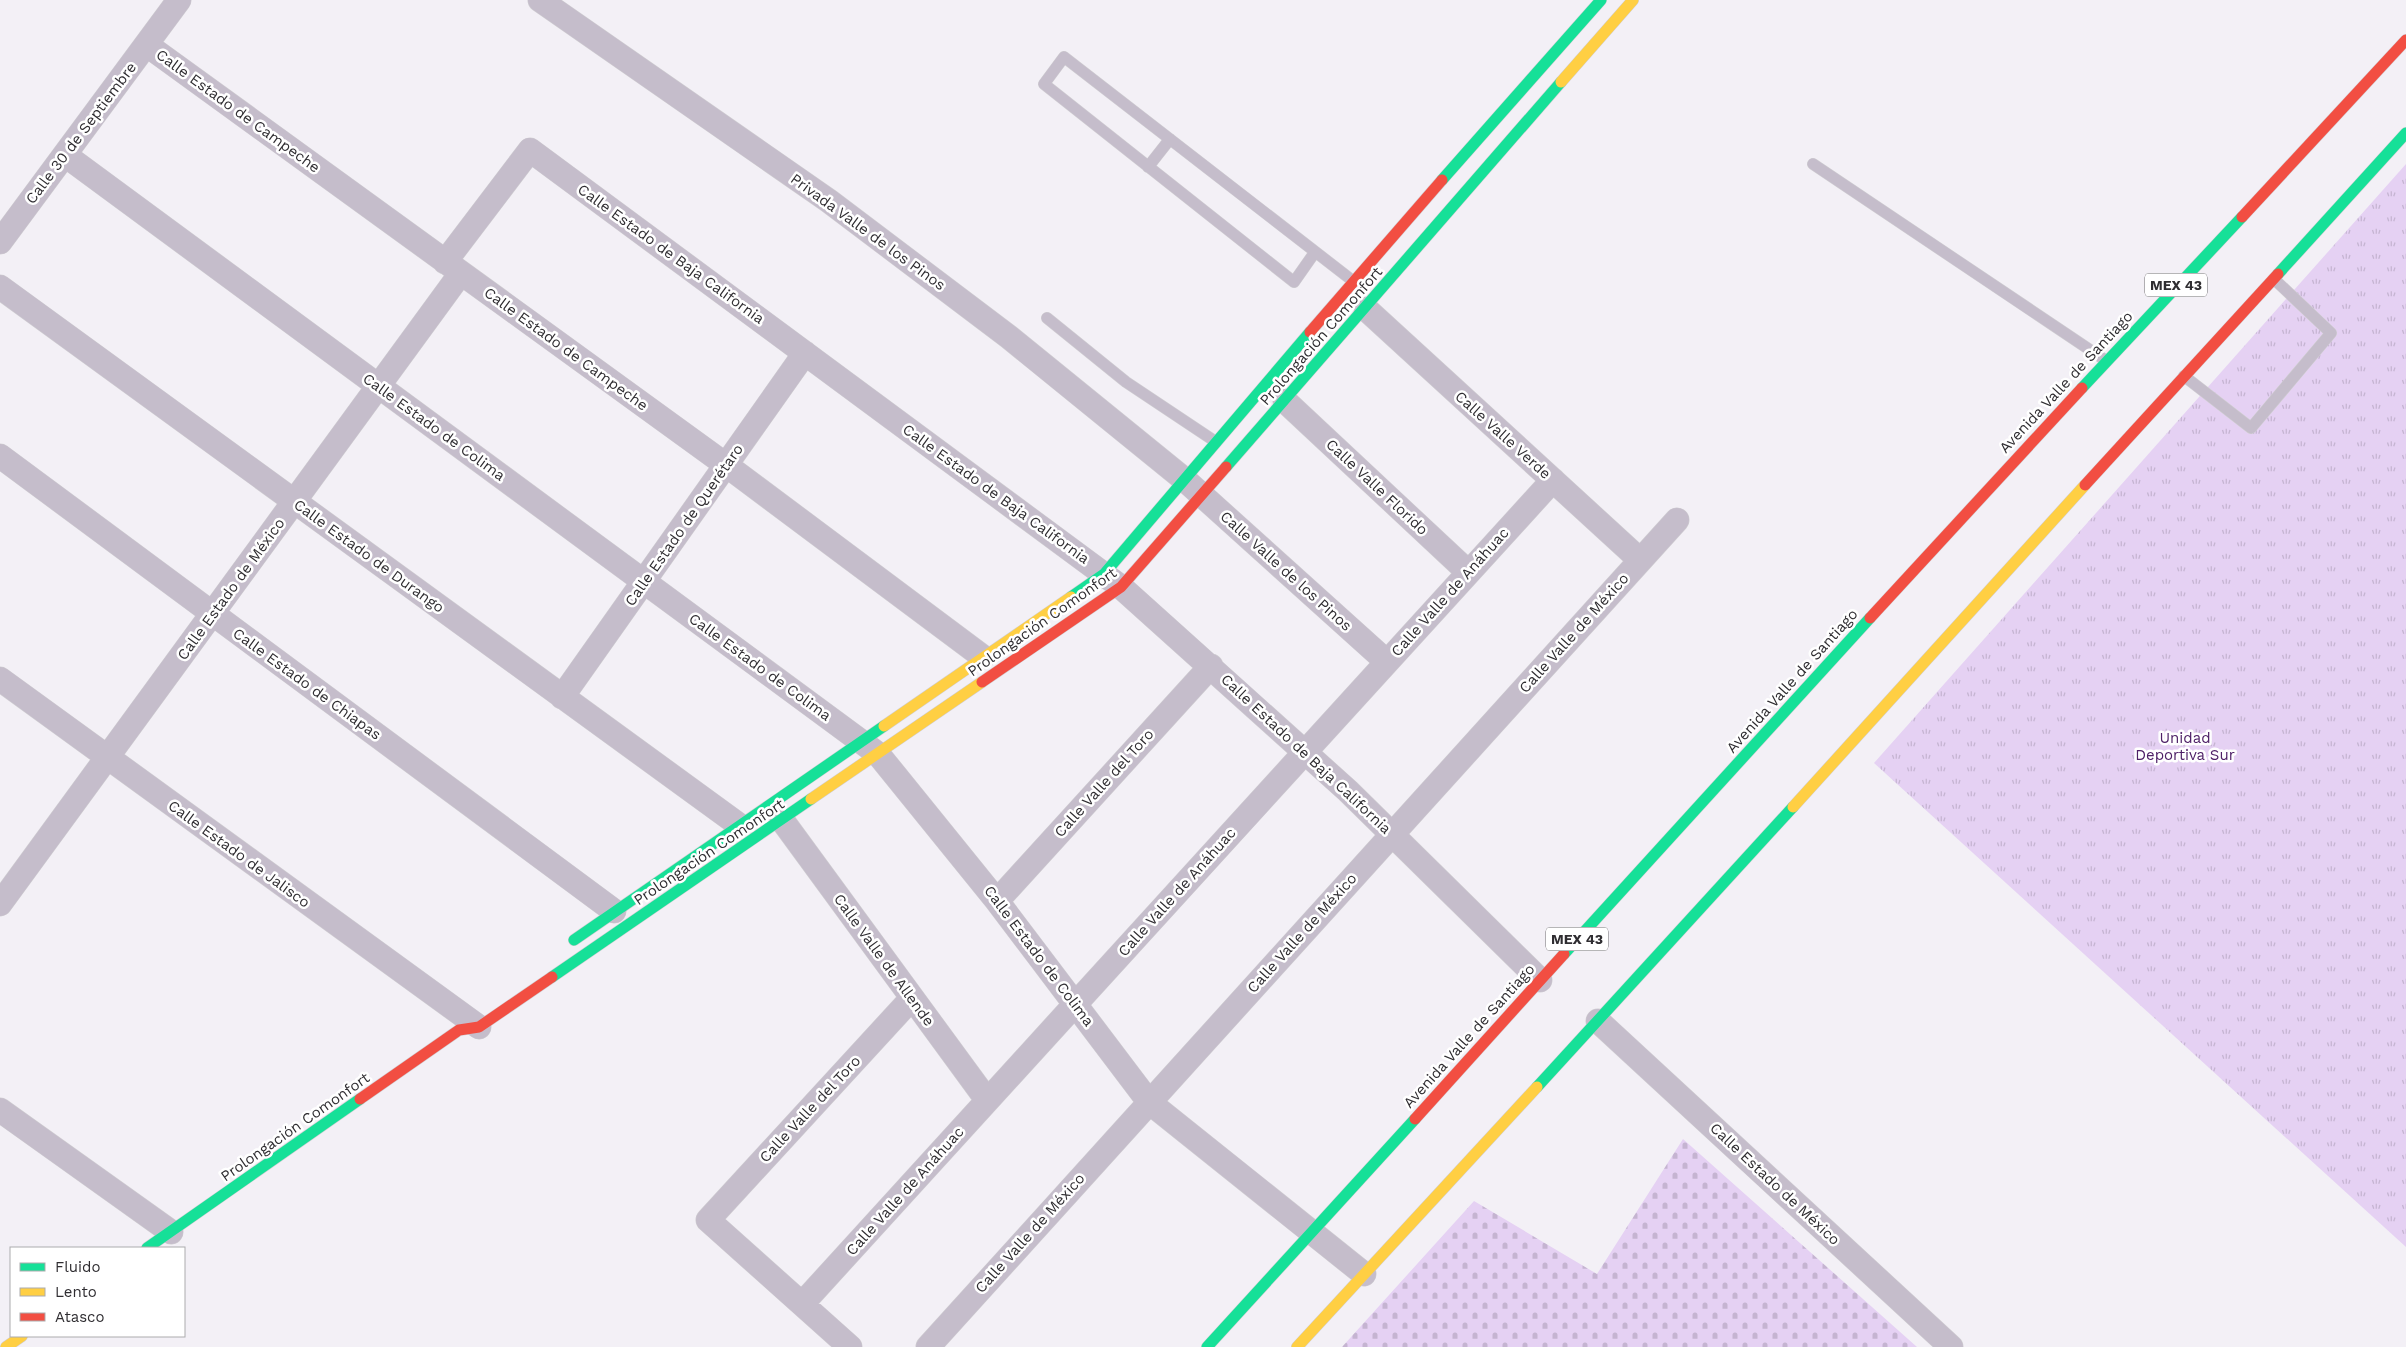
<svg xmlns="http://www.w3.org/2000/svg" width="2406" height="1347" font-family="'Work Sans',sans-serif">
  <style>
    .grass { fill: url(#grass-tufts) }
    .cemetery { fill: url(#cemetery-stones) }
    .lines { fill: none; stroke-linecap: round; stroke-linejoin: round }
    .lane-casing { stroke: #d0ced2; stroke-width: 12 }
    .street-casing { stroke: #d0ced2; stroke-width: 25 }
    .fast-casing { stroke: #d0ced2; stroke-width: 12 }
    .slow-casing { stroke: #d0ced2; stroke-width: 12 }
    .jam-casing { stroke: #d0ced2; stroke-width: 12 }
    .lane { stroke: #c5bdcb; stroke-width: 11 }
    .street { stroke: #c5bdcb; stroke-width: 24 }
    .fast { stroke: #16e098; stroke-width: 11 }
    .slow { stroke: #ffcf43; stroke-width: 11 }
    .jam { stroke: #f24e42; stroke-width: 11 }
    .labels { text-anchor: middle; stroke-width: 5; stroke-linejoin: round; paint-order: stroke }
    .shield { fill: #fff; stroke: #6d6c6f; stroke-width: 1 }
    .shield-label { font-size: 14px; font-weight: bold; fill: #2f2d31 }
    .street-label { font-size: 15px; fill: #2f2d31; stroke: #fff }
    .park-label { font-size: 15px; fill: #4e2067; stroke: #fff }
  </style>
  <defs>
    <pattern id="grass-tufts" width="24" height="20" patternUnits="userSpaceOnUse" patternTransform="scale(1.25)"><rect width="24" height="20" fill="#e5d1f3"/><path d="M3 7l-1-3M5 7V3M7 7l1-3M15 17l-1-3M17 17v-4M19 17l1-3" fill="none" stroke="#c5b4d1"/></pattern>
    <pattern id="cemetery-stones" width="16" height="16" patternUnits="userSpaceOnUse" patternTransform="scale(1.25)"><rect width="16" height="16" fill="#e5d1f3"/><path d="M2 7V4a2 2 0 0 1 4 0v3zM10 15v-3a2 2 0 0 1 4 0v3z" fill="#c5b4d1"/></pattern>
  </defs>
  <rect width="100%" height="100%" fill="#f3f0f6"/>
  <path class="grass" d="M2406 164V1247L1874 763Z"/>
  <path class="cemetery" d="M1683 1139 1917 1347H1342L1474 1201 1597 1274Z"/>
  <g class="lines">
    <g class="lane-casing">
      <path id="lane" d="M1813 164 2105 360
        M1148 167 1170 139
        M1315 252 1294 282 1044 84 1064 57 1353 281
        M1047 318 1126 382 1216 442
        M2184 376 2251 428 2331 333 2274 279"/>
    </g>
    <g class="street-casing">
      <path id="street" d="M540 0 829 201 1009 337 1185 480 1387 662
        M147 45 726 465 983 657
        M65 155 878 754 997 901 1149 1102 1364 1274
        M0 242 179 0
        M445 262 530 150 1121 587 1348 791 1540 980
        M0 287 739 825
        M1366 309 1640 560
        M1285 401 1468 572
        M0 456 614 911
        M0 679 479 1027
        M562 697 805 353
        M782 820 987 1100
        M997 901 1211 666
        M0 904 461 273
        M1598 1021 1951 1347
        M0 1110 171 1232
        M802 1304 1553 480
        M850 1347 708 1220 912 998
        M928 1347 1677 520"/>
    </g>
    <g class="fast-casing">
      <path id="fast" d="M1442 180 1601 0
        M2278 274 2406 133
        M2082 388 2242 217
        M1226 467 1561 82
        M1071 597 1104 574 1310 332
        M574 940 884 726
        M1564 954 1870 618
        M552 977 811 799
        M1537 1087 1793 807
        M147 1248 360 1099
        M1207 1347 1415 1119"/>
    </g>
    <g class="slow-casing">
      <path id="slow" d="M1561 82 1633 0
        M884 726 1071 597
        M811 799 982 682
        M1793 807 2085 485
        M6 1347 22 1336
        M1297 1347 1537 1087"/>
    </g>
    <g class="jam-casing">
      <path id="jam" d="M2242 217 2406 40
        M1310 332 1442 180
        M2085 485 2278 274
        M1870 618 2082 388
        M982 682 1121 587 1226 467
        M360 1099 459 1030 479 1027 552 977
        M1415 1119 1564 954"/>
    </g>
    <use href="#lane" class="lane"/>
    <use href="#street" class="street"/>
    <use href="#fast" class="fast"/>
    <use href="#slow" class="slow"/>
    <use href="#jam" class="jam"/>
  </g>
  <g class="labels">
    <g class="shield">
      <rect x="2145" y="273.5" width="62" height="23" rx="4"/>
      <rect x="1546" y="927.5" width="62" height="23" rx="4"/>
    </g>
    <g class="shield-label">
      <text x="2176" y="290">MEX 43</text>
      <text x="1577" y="944">MEX 43</text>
    </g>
    <g class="street-label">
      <text transform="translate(238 111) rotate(36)" y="5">Calle Estado de Campeche</text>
      <text transform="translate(81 133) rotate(-53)" y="5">Calle 30 de Septiembre</text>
      <text transform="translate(868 232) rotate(36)" y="5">Privada Valle de los Pinos</text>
      <text transform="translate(671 254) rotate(36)" y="5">Calle Estado de Baja California</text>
      <text transform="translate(1321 336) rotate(-49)" y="5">Prolongación Comonfort</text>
      <text transform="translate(566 349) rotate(36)" y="5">Calle Estado de Campeche</text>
      <text transform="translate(2066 382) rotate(-47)" y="5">Avenida Valle de Santiago</text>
      <text transform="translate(434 427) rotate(36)" y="5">Calle Estado de Colima</text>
      <text transform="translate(1503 435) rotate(42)" y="5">Calle Valle Verde</text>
      <text transform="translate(1377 487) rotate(43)" y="5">Calle Valle Florido</text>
      <text transform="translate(996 494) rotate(36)" y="5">Calle Estado de Baja California</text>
      <text transform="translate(684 525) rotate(-55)" y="5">Calle Estado de Querétaro</text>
      <text transform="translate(369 556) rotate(36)" y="5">Calle Estado de Durango</text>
      <text transform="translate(1286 571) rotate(42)" y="5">Calle Valle de los Pinos</text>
      <text transform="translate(231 589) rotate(-54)" y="5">Calle Estado de México</text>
      <text transform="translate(1450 592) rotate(-48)" y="5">Calle Valle de Anáhuac</text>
      <text transform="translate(1042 622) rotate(-35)" y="5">Prolongación Comonfort</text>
      <text transform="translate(1574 633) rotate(-48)" y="5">Calle Valle de México</text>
      <text transform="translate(760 667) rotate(36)" y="5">Calle Estado de Colima</text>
      <text transform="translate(1792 681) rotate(-48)" y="5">Avenida Valle de Santiago</text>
      <text transform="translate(307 684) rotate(36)" y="5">Calle Estado de Chiapas</text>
      <text transform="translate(1306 754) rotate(43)" y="5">Calle Estado de Baja California</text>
      <text transform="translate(1104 783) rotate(-48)" y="5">Calle Valle del Toro</text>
      <text transform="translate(709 852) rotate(-34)" y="5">Prolongación Comonfort</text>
      <text transform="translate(239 854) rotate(36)" y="5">Calle Estado de Jalisco</text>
      <text transform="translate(1177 892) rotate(-48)" y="5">Calle Valle de Anáhuac</text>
      <text transform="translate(1302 933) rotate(-48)" y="5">Calle Valle de México</text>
      <text transform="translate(1039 956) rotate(53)" y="5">Calle Estado de Colima</text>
      <text transform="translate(884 960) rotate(54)" y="5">Calle Valle de Allende</text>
      <text transform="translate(1469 1036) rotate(-48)" y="5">Avenida Valle de Santiago</text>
      <text transform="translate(810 1109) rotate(-47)" y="5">Calle Valle del Toro</text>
      <text transform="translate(295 1127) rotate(-35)" y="5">Prolongación Comonfort</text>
      <text transform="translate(1775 1184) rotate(43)" y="5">Calle Estado de México</text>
      <text transform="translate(905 1191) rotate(-48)" y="5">Calle Valle de Anáhuac</text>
      <text transform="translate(1030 1233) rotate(-48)" y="5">Calle Valle de México</text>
    </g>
    <g class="park-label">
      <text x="2185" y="743">Unidad<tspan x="2185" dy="17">Deportiva Sur</tspan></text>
    </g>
  </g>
  <rect x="10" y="1247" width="175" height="90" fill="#ffffff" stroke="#acabad"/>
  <rect x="20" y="1263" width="25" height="8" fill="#16e098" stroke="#acabad"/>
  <text x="55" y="1272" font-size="15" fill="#2f2d31">Fluido</text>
  <rect x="20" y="1288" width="25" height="8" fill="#ffcf43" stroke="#acabad"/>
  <text x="55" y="1297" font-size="15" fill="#2f2d31">Lento</text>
  <rect x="20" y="1313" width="25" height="8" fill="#f24e42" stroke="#acabad"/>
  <text x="55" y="1322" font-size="15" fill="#2f2d31">Atasco</text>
</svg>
